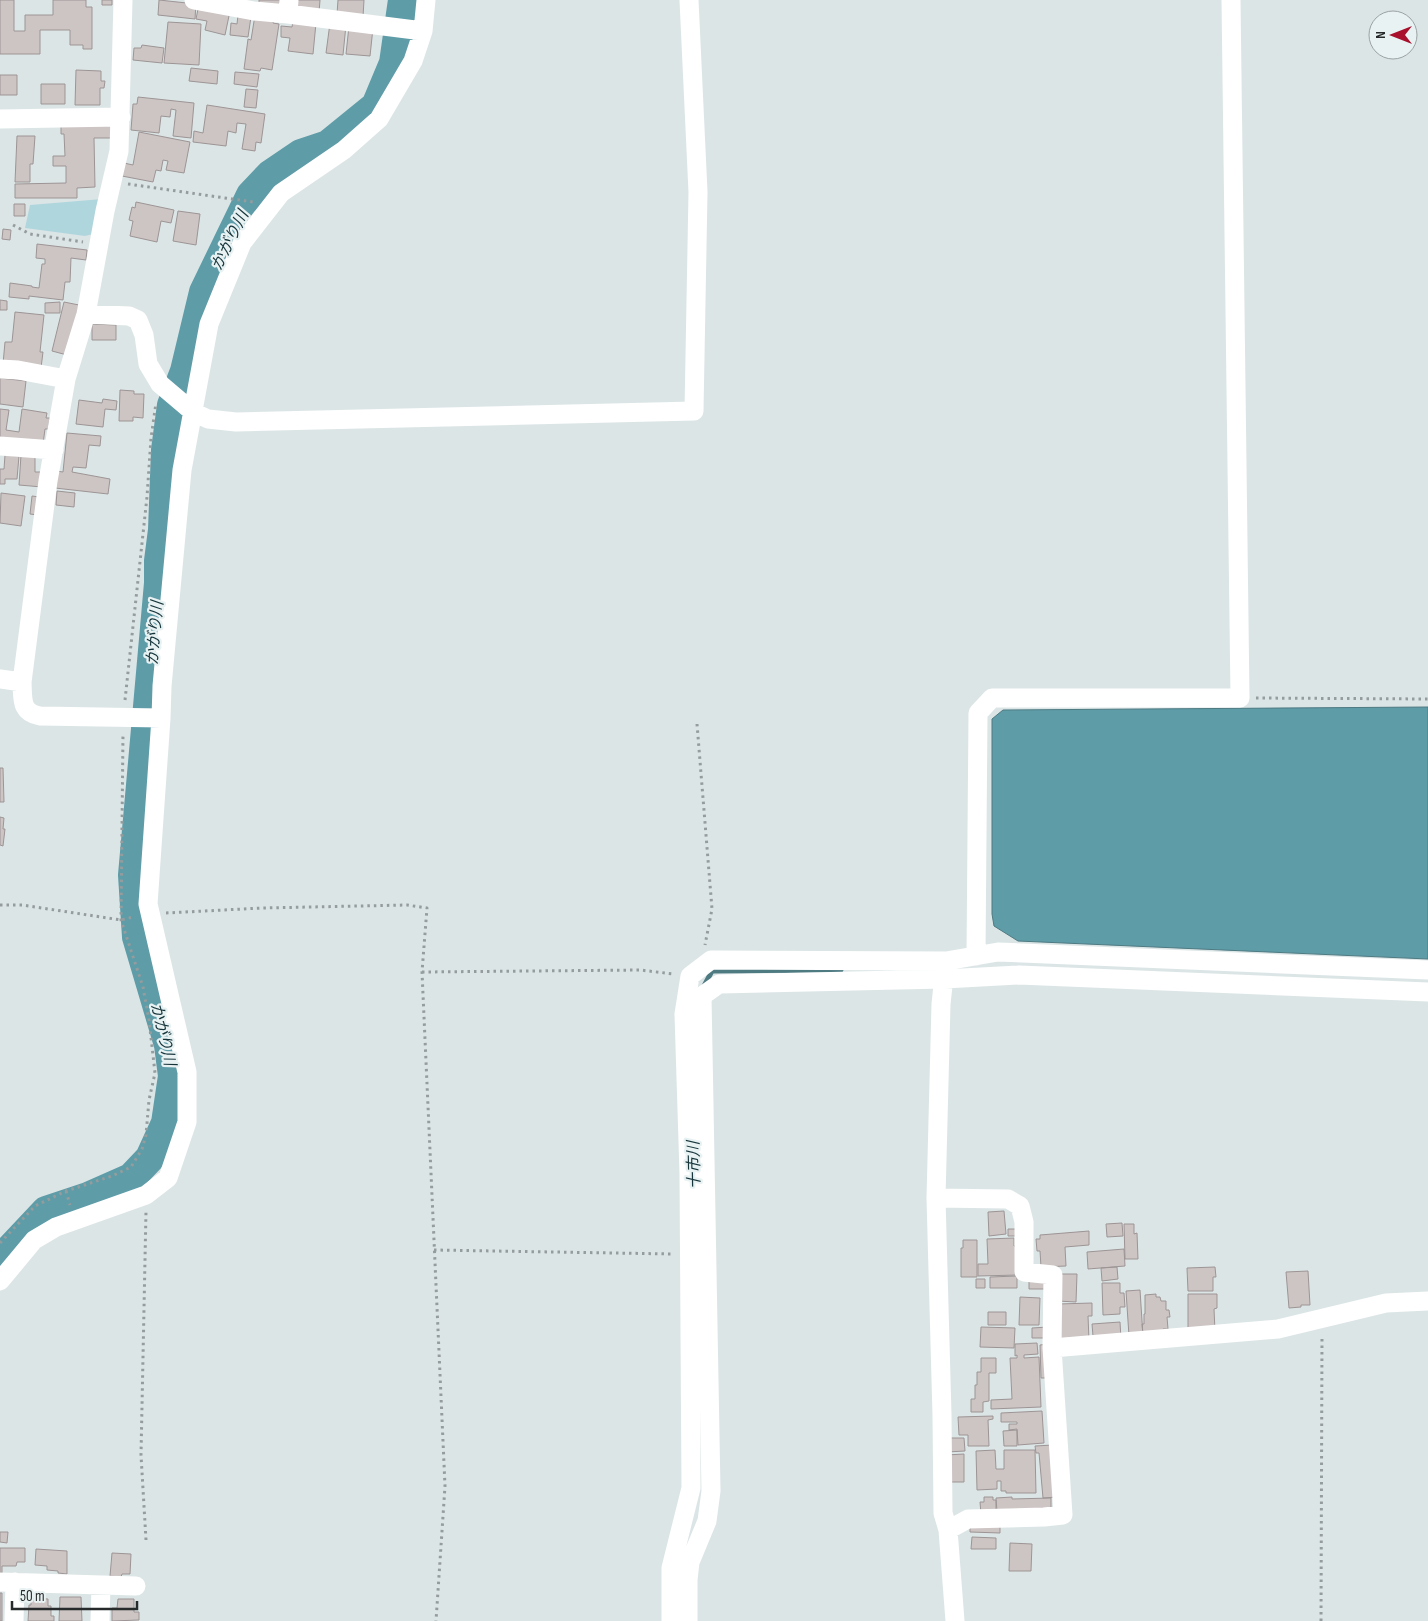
<svg xmlns="http://www.w3.org/2000/svg" width="1428" height="1621" font-family="'Sofia Sans Condensed','Noto Sans JP',sans-serif">
  <style>
    .green { fill: #b0d6dd }
    .water { fill: #5e9ca8; stroke: #4e7a82 }
    .lines { fill: none; stroke-linecap: round; stroke-linejoin: round }
    .stream { stroke: #4e7a82; stroke-width: 5 }
    .river { stroke: #5e9ca8; stroke-width: 30 }
    .building { fill: #cdc4c4; stroke: #9d9595 }
    .path { stroke: #959c9d; stroke-width: 3; stroke-dasharray: 2.5 4; stroke-linecap: butt }
    .street { stroke: #fff; stroke-width: 19 }
    .labels { text-anchor: middle; stroke-width: 4.5; stroke-linejoin: round; paint-order: stroke }
    .water-label { font-size: 16px; font-style: italic; fill: #16353b; stroke: #e9f2f3 }
  </style>
  <rect width="100%" height="100%" fill="#dce5e6"/>
  <path class="green" d="M102 199 93 234 85 236 25 228 30 205Z"/>
  <path class="water" d="M1428 707V959L1018 941 994 926 992 914V719L1003 710Z"/>
  <g class="lines">
    <path class="stream" d="M704 986 712 971 841 970"/>
    <path class="river" d="M0 1260 46 1211 88 1197 131 1178 150 1158 166 1123 173 1076 169 1045 137 937 133 875 159 583V561L163 530 166 450 172 405 185 371 204 292 251 195 270 175 301 154 328 145 376 106 394 63 403 0"/>
  </g>
  <path class="building" d="M0 0H14V31H25V15H53V0H86V7H92V49H83V45H70V30H40V54H0Z
    M102 0H112V5H102Z
    M159 0 196 4 195 19 158 15Z
    M259 0H284V5L259 7Z
    M294 0H320L319 13 293 10Z
    M338 0H364L363 17 337 14Z
    M199 4 230 11 225 35 205 30 207 21 196 19Z
    M238 15 251 17 248 37 230 35 231 23 237 24Z
    M255 15 274 18 273 23 279 24 272 70 261 68 260 71 244 69 248 39 251 40Z
    M293 21 316 23 313 54 288 51 290 38 281 37V26L292 27Z
    M168 22 201 24 199 65 164 63Z
    M330 23 346 25 343 55 326 53Z
    M349 26 373 28 370 56 346 54Z
    M142 45 164 48 162 63 133 60 134 48H141Z
    M191 68 218 71 217 84 189 81Z
    M76 70 101 71V81H105L104 88H100V105H75Z
    M235 72 259 74 257 87 234 84Z
    M0 75H17V95H0Z
    M41 84H65V104H41Z
    M246 89 258 90 256 108 244 107Z
    M138 97 194 103 191 138 173 136 176 110 171 109 170 117 161 116 159 133 131 130 133 104H137Z
    M207 105 265 114 261 143 256 142 255 151 242 149 246 124 237 123 236 133 228 131 226 146 193 142 194 131 203 133Z
    M61 125H113V138H94L95 187 77 188V198H15V184L66 183V166H53V156H65L64 134H61Z
    M139 132 190 142 184 173 166 170 168 161 163 160 161 171 156 170 153 182 122 176 124 163 133 165Z
    M17 136H35L33 164H30V182H15Z
    M136 202 174 210 171 223 161 221 157 242 130 236 133 221 129 220 132 207 135 208Z
    M14 204H25V216H14Z
    M178 211 200 214 196 245 173 241Z
    M3 229 11 230 10 240 2 239Z
    M37 244 87 250 86 260 71 258 70 282H65L63 300 29 296V299L9 297 10 283 32 286V287L39 288 42 264H45V259L36 258Z
    M0 300 7 301V310H0Z
    M60 302V313H45V303Z
    M64 302 79 305 67 355 52 351Z
    M15 312 44 315 40 352H43L41 368 3 364 5 342H12Z
    M92 324 116 325V340H92Z
    M0 378 26 381 23 407 0 404Z
    M120 390 134 391V394H144L143 418 133 417V421H119Z
    M103 399 117 401 116 410 105 409 103 427 76 424 79 400 102 403Z
    M0 409 9 410 6 430 19 432 22 409 47 413 46 418H50L48 429H45L43 444 0 437Z
    M67 433 101 436 100 446 89 445 86 468 73 467 72 472 110 479 108 494 55 488 56 471 63 472Z
    M5 455 19 456 17 479H5V484H0V469H4Z
    M21 455H35V472H43L42 487 19 485Z
    M57 491 75 493 74 507 56 505Z
    M1 493 25 496 21 526 0 523Z
    M32 496 40 497 38 515 30 514Z
    M0 768H3L4 802H0Z
    M0 817 4 818 3 829H5L3 846 0 845Z
    M1004 1211 1006 1234 989 1236 988 1212Z
    M1122 1223 1123 1236 1107 1237 1106 1224Z
    M1124 1224H1134V1234L1137 1233 1138 1259H1125Z
    M1008 1229H1019V1236H1008Z
    M1089 1231V1245L1065 1247 1066 1266 1041 1267 1040 1251H1037L1036 1239H1040V1235Z
    M1014 1238V1246H1018L1019 1275 978 1276V1264H988L987 1239Z
    M963 1240H977V1277H961V1248H963Z
    M1124 1249 1125 1266 1088 1269 1087 1252Z
    M1117 1267 1118 1279 1102 1281 1101 1268Z
    M1215 1267 1216 1277H1213V1291H1188L1187 1268Z
    M1308 1271 1310 1305H1301V1307L1289 1308 1286 1272Z
    M1058 1274H1077L1076 1302 1057 1301Z
    M1017 1276V1288H990V1277Z
    M1029 1277 1048 1278 1047 1289H1029Z
    M976 1279H985V1288H976Z
    M1102 1283H1120V1293H1124L1125 1307H1120V1314L1103 1315Z
    M1140 1290 1143 1336H1129L1126 1291Z
    M1156 1294V1297H1160L1161 1301H1166V1310H1169L1170 1317H1167L1168 1329H1163L1164 1335 1143 1336 1142 1324H1144V1314H1145V1295Z
    M1188 1294H1217V1308L1214 1309 1215 1331H1188Z
    M1020 1297 1040 1298 1039 1325H1019Z
    M1092 1303V1316H1088L1089 1340 1059 1342 1058 1304Z
    M988 1312H1006V1325H988Z
    M1120 1322 1121 1339 1093 1336 1092 1324Z
    M981 1327 1015 1328 1014 1348 980 1347Z
    M1048 1327V1338H1032V1328Z
    M1037 1343 1038 1354 1024 1355V1358L1039 1357 1041 1407 991 1409V1400L1012 1399 1010 1358H1017V1355L1015 1356V1344Z
    M1048 1344 1049 1378H1041L1040 1345Z
    M981 1358H996V1373H989V1401L983 1402V1412H971V1399H975V1385H977V1372H981Z
    M1042 1411 1044 1443 1018 1445 1017 1429 1009 1430V1424H1017V1422H1001V1413Z
    M993 1416V1419L988 1420 989 1446H968V1435H959L958 1417Z
    M1017 1430V1446H1004L1003 1431Z
    M946 1438H964L965 1451 947 1452Z
    M1053 1445 1057 1497 1043 1498 1039 1453H1036L1035 1446Z
    M995 1450 996 1469H1004V1450H1035L1036 1493H1006V1491H1001V1481H997V1489L977 1490 976 1451Z
    M964 1454V1482H948L946 1455Z
    M984 1497H993V1500H996V1513L981 1514 980 1502H984Z
    M1012 1497V1499L1051 1498V1511L997 1512 996 1498Z
    M970 1524 1000 1525V1533L970 1532Z
    M0 1532H8L7 1543 0 1542Z
    M972 1537 996 1538V1549H971Z
    M1010 1543 1032 1544 1031 1571H1009Z
    M0 1548H25V1562H17L16 1566H2V1573H0Z
    M36 1549 67 1551V1574L58 1573V1571L47 1570V1566L35 1565Z
    M112 1553 131 1554 130 1574H122L121 1577 110 1576Z
    M0 1593H2V1621H0Z
    M60 1597H81L82 1621H59Z
    M31 1598 48 1599V1606H51V1616H54V1621H28L29 1605H31Z
    M118 1599H134V1612H139V1620L112 1621V1608H117Z"/>
  <g class="lines">
    <path class="path" d="M128 184 253 202
      M13 225 30 234 83 242
      M1256 698 1428 699
      M125 700 147 497 151 438 156 403
      M697 724 712 909 705 945
      M0 905H22L121 920 133 917
      M166 913 262 908 407 905 427 908 422 972 445 1486 436 1621
      M422 972 640 970 674 974
      M66 1191 70 1205
      M0 1243 35 1206 66 1191 112 1176 131 1167 142 1149 146 1135 149 1100 155 1073 149 1020 143 987 121 920 123 734
      M434 1250 673 1254
      M146 1540 141 1455 146 1211
      M1321 1621 1322 1335"/>
    <path class="street" d="M123 0 119 151 105 211 86 314 66 379 48 481 22 682C23 699 20 712 40 716L161 718
      M194 0 254 11 288 14 289 0
      M288 14 423 31
      M0 119 121 117
      M86 314 129 316 138 320 144 335 148 364 160 384 193 412 208 419 236 422 694 411 698 192 689 0
      M0 369 18 370 66 379
      M0 446 54 450
      M0 679 22 682
      M976 956 978 713 992 698H1240L1231 0
      M945 967 941 1004 936 1198 942 1415 943 1513 948 1530 955 1621
      M936 1198 1008 1199 1020 1206 1024 1222V1272L1053 1275 1052 1348 1063 1515 1044 1517 968 1519 948 1530
      M0 1281 34 1240 56 1227 146 1195 168 1178 187 1122V1072L148 904 161 718 162 686 182 470 209 324 242 243 281 193 344 150 379 119 413 61 423 31 426 0
      M1052 1348 1278 1329 1386 1303 1428 1301
      M0 1582 136 1586
      M14 1621 15 1582
      M100 1621 101 1585
      M671 1621V1568L691 1488 689 1173 684 1014 690 976 711 960 946 961 998 952 1428 970
      M688 1621V1580L690 1562 707 1521 711 1491 702 996 719 984 944 979 1019 975 1428 992"/>
  </g>
  <g class="labels">
    <g class="water-label">
      <text transform="translate(229 240) rotate(-64)" y="6">かがり川</text>
      <text transform="translate(154 633) rotate(-85)" y="6">かがり川</text>
      <text transform="translate(164 1034) rotate(77)" y="6">かがり川</text>
      <text transform="translate(693 1165) rotate(-91)" y="6">十市川</text>
    </g>
  </g>
  <g transform="translate(1393 35) rotate(270)"><circle r="24" fill="#e9f2f3" stroke="#9ba2a3"/>
  <path d="M0-4L9 19L0 12L-9 19Z" fill="#a8102b"/>
  <text y="-8" font-size="14" font-weight="bold" text-anchor="middle" fill="#272a2a">N</text>
  </g>
  <path d="M12 1601v8h125v-8" fill="none" stroke="#272a2a" stroke-width="2.5"/>
  <text x="20" y="1601" font-size="15" fill="#272a2a" stroke="#e9f2f3" stroke-width="4" paint-order="stroke">50 m</text>
</svg>
